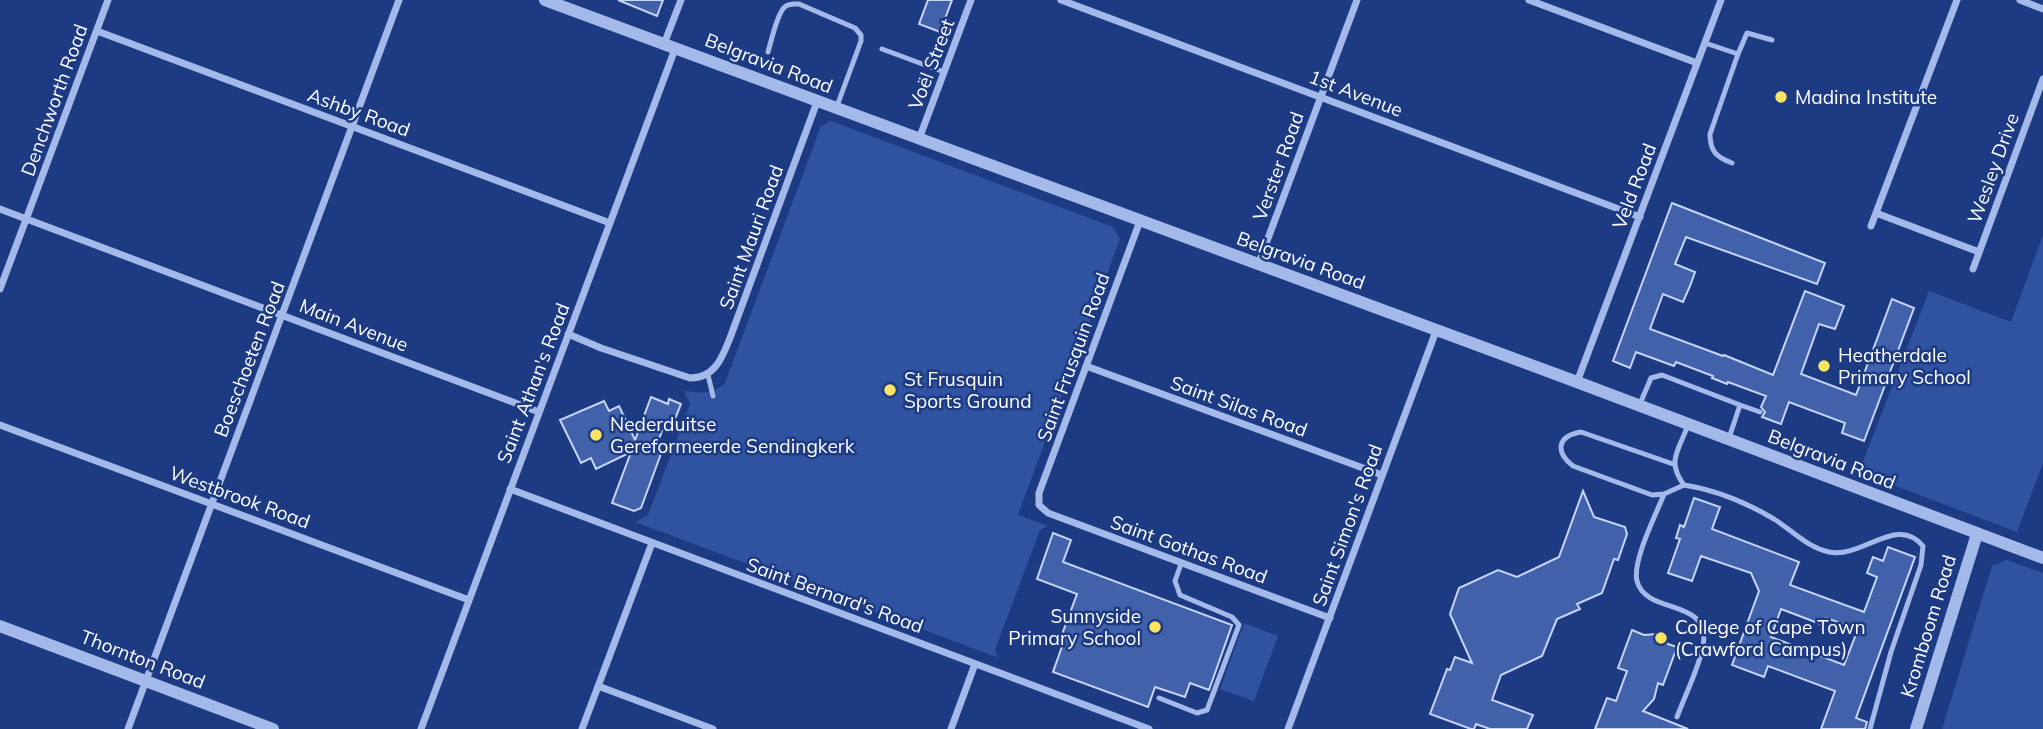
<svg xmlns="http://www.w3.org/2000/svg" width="2043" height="729" font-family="Mulish,sans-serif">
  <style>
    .green { fill: #3053a1 }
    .building { fill: #4162aa; stroke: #c7d6f7; stroke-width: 2; fill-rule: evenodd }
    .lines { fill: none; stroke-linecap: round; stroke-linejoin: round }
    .service { stroke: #a3b9ea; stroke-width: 5 }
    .minor { stroke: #a3b9ea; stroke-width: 7 }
    .tertiary { stroke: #a3b9ea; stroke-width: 12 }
    .poi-dot { fill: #fae360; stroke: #1d3b83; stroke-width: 2.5 }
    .labels { text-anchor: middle; stroke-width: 5; stroke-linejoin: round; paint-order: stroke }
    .street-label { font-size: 19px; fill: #fff; stroke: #1d3b83 }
    .poi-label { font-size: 19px; fill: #fff; stroke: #1d3b83; text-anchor: start }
  </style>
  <rect width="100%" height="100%" fill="#1d3b83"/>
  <path class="green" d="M831 121 1113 227 1120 239 1018 515 1048 526 1040 530 995 650 999 658 635 522 648 515 690 404 684 391C700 393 712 395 725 383L821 126Z
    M2043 235V463L2017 532 1859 472 1929 291 2011 322Z
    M2007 560 2043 573V729H1942L1992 566Z
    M1244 623 1278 636 1254 701 1220 689Z"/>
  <path class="building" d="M618 0H663L657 16Z
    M928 0H952L940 32 919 24Z
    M1672 203 1825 263 1817 284 1686 237 1675 264 1695 272 1690 286 1683 302 1663 294 1650 329 1723 356 1724 355 1773 375 1805 291 1844 306 1835 329 1819 324 1801 374 1856 395 1892 299 1914 308 1864 441 1842 433 1845 423 1789 402 1781 424 1762 417 1765 412 1761 407 1766 396 1728 382 1727 384 1712 378 1713 376 1676 362 1674 366 1636 352 1630 368 1613 361Z
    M651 397 668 404 669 399 681 404 673 424 666 421 655 449 662 451 641 508 634 511 612 503 631 452 596 469 591 458 581 463 560 420 604 401 609 411 619 406 635 440Z
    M1583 491 1594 517 1625 527 1627 534 1618 560 1614 559 1602 593 1577 604 1580 609 1557 619 1542 656 1501 675 1492 700 1533 715 1527 729H1490L1476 724 1474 729H1471L1430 714 1447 669 1450 670 1455 657 1472 663 1450 614 1459 588 1498 570 1517 577 1559 557Z
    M1694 498 1720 507 1712 529 1799 562 1790 585 1864 612 1877 577 1867 573 1873 557 1883 561 1888 547 1915 557 1856 718 1867 722 1865 729H1821L1835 691 1768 666 1764 677 1732 665 1759 591 1751 573 1701 556 1692 581 1668 573 1680 539 1676 538 1680 525 1684 527ZM1781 609 1823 625 1826 618 1858 629 1844 665 1771 637Z
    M1053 533 1071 540 1063 562 1232 625 1209 690 1190 683 1185 697 1155 687 1148 707 1053 672 1065 638 1061 637 1077 594 1037 579Z
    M1632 630 1644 635 1657 634 1668 644 1677 647 1663 685 1658 683 1654 699 1643 711 1688 729H1595L1607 698 1616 701 1627 671 1618 668Z"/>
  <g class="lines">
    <path class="service" d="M1705 43 1738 54 1710 134C1710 151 1716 157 1732 163
      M882 49 944 72
      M768 52C771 42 778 10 786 6 790 3 795 4 799 4L855 28 861 35V41L837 106
      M1738 54 1747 33 1772 40
      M708 375 713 396
      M1740 405 1760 412
      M1639 406 1651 378 1662 375 1740 405 1729 438
      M1688 425C1679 450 1666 461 1684 485 1716 490 1747 503 1774 519 1793 531 1807 547 1829 552 1862 559 1897 514 1923 546L1921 565 1891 652 1870 729
      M1673 464 1581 432C1557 436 1555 452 1573 466L1652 495 1664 494 1684 485
      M1664 494C1656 515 1632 561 1637 581 1646 616 1712 597 1703 646 1699 668 1685 695 1677 717
      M1159 698 1197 713 1207 710 1239 625 1232 617 1180 595 1175 581 1181 564"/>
    <path class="minor" d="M1061 0 1640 217
      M1529 0 1697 63
      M2020 0 2043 9
      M97 31 610 223
      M664 44 681 0
      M919 139 971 0
      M0 209 539 412
      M1876 213 1979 252
      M1140 221 1039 493V505L1048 513 1330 618
      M1871 226 1957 0
      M1258 265 1357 0
      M1973 269 2043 79
      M0 289 108 0
      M568 334 601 348 690 378C715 378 722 358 730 338L817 102
      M1086 366 1382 475
      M1577 382 1721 0
      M0 425 469 600
      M510 489 1149 729
      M598 686 713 729
      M128 729 399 0
      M421 729 675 49
      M582 729 652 543
      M951 729 975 664
      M1288 729 1436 331"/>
    <path class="tertiary" d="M545 0 1577 382 2043 558
      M0 626 273 729
      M1916 729 1977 534"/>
  </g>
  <g class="poi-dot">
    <circle cx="1781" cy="97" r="7"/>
    <circle cx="1824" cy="366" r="7"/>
    <circle cx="890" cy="390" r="7"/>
    <circle cx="596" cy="435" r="7"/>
    <circle cx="1155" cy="627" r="7"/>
    <circle cx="1661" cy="638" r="7"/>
  </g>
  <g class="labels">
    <g class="street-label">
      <text transform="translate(769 63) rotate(21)" y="7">Belgravia Road</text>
      <text transform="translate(931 64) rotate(-69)" y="7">Voël Street</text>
      <text transform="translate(1356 93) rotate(21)" y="7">1st Avenue</text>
      <text transform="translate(54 100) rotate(-70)" y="7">Denchworth Road</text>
      <text transform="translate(359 112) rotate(20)" y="7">Ashby Road</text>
      <text transform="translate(1278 166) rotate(-70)" y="7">Verster Road</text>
      <text transform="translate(1993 168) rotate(-70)" y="7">Wesley Drive</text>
      <text transform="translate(1634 186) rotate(-69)" y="7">Veld Road</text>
      <text transform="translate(751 237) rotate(-70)" y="7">Saint Mauri Road</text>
      <text transform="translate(1301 260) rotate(20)" y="7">Belgravia Road</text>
      <text transform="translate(354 325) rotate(21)" y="7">Main Avenue</text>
      <text transform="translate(1073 357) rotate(-70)" y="7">Saint Frusquin Road</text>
      <text transform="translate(249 359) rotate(-69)" y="7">Boeschoeten Road</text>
      <text transform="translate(533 383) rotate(-69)" y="7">Saint Athan's Road</text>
      <text transform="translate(1239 406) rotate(20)" y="7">Saint Silas Road</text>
      <text transform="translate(1832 459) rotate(21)" y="7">Belgravia Road</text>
      <text transform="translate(240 497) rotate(20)" y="7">Westbrook Road</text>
      <text transform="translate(1347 525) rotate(-70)" y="7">Saint Simon's Road</text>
      <text transform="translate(1189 549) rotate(20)" y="7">Saint Gothas Road</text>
      <text transform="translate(835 595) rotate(20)" y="7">Saint Bernard's Road</text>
      <text transform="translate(1928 626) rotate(-73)" y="7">Kromboom Road</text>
      <text transform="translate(143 659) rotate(21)" y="7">Thornton Road</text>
    </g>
    <g class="poi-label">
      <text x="1795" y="104">Madina Institute</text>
      <text x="1838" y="362">Heatherdale<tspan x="1838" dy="22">Primary School</tspan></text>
      <text x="904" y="386">St Frusquin<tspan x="904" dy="22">Sports Ground</tspan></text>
      <text x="610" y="431">Nederduitse<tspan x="610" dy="22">Gereformeerde Sendingkerk</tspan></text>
      <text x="1141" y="623" text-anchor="end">Sunnyside<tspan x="1141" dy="22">Primary School</tspan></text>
      <text x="1675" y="634">College of Cape Town<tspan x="1675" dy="22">(Crawford Campus)</tspan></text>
    </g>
  </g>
</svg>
